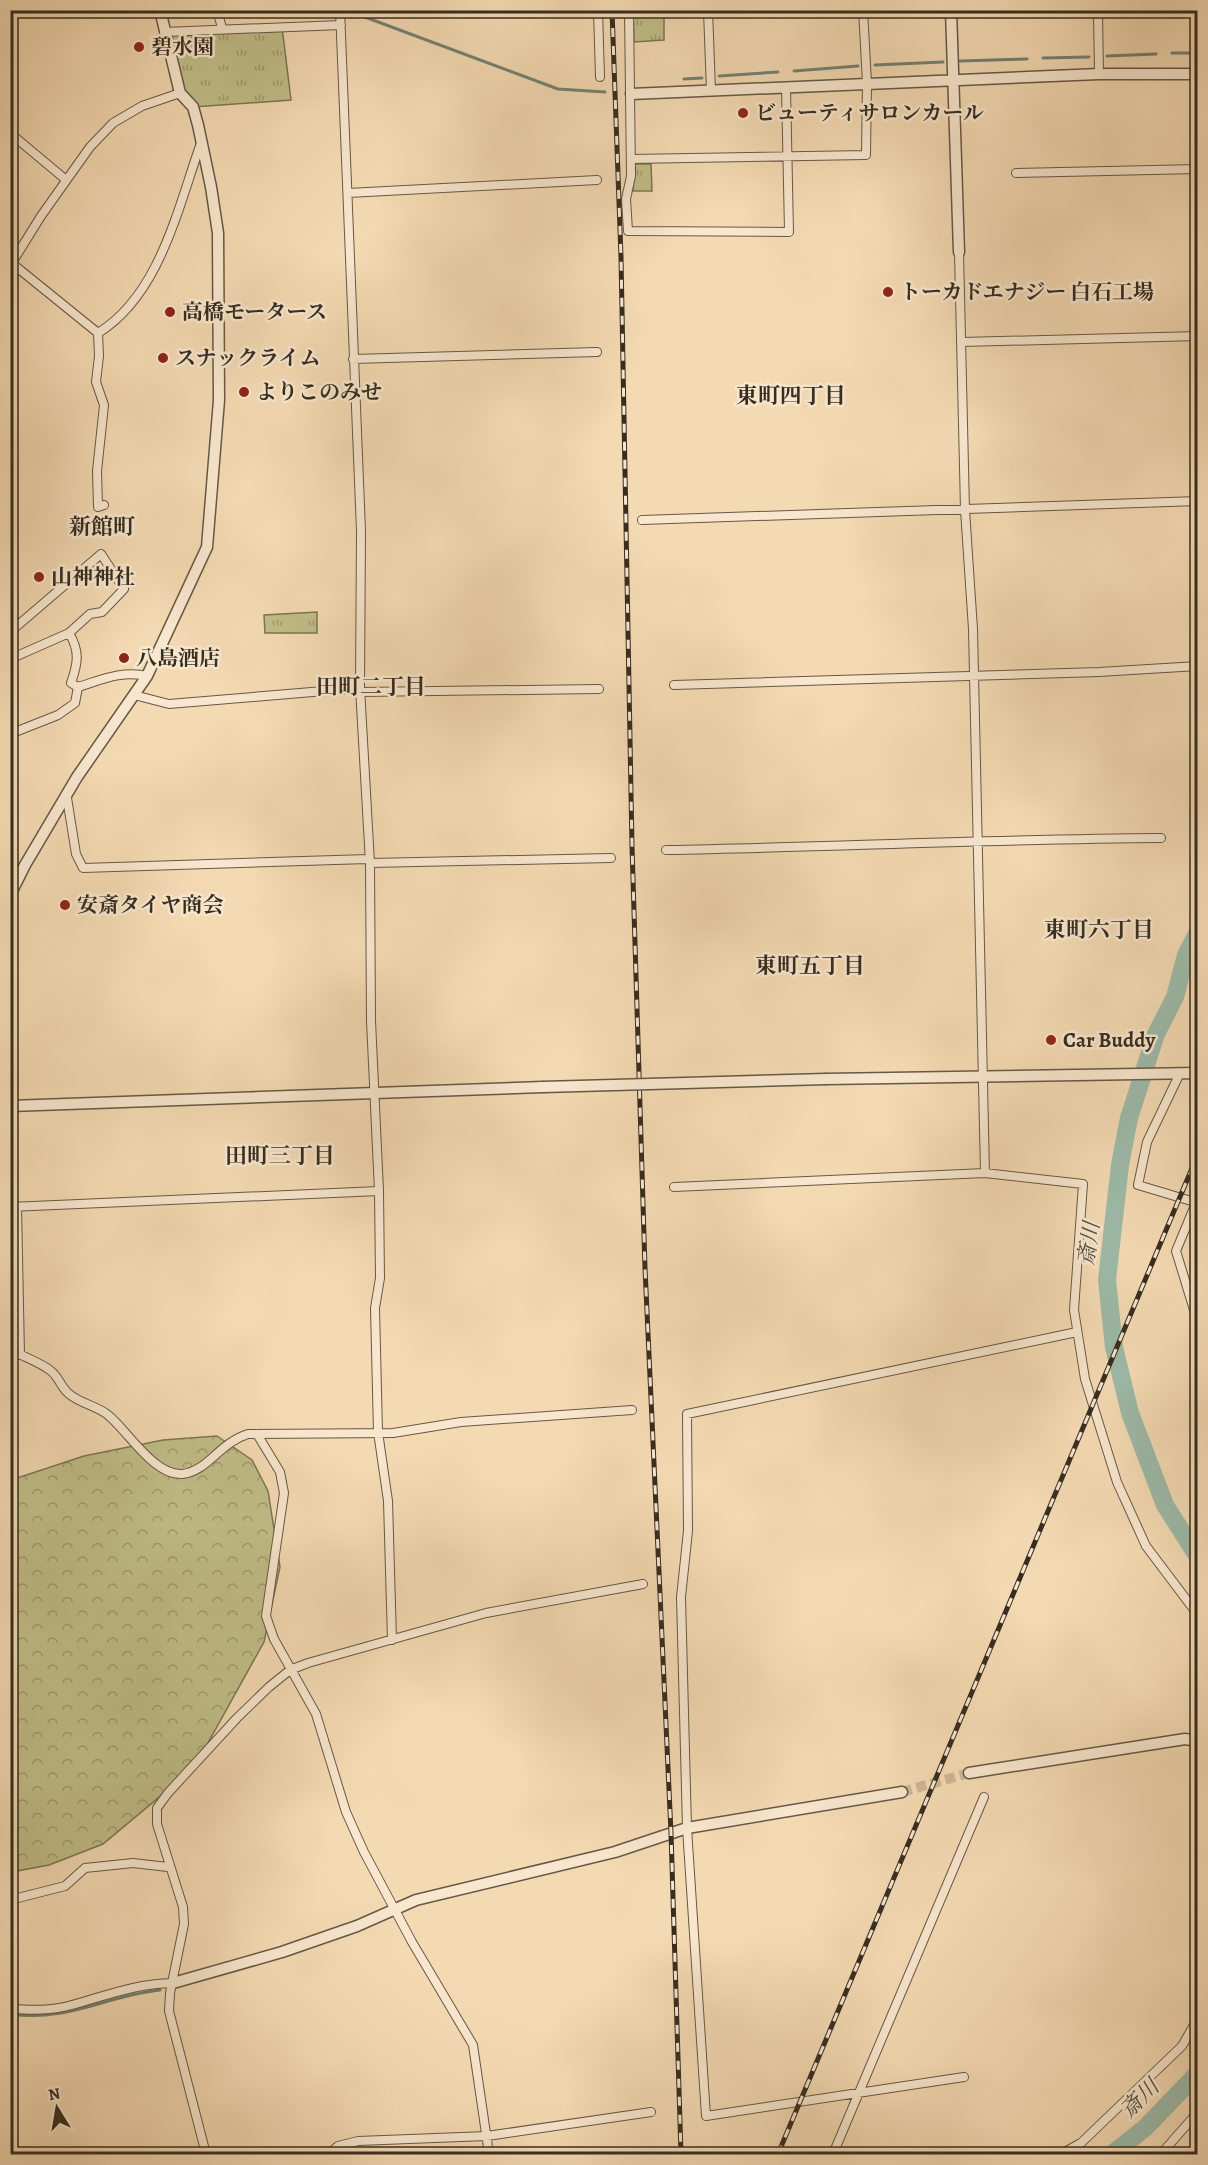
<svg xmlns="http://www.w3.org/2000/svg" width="1208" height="2165" font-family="Alegreya,'Noto Serif JP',serif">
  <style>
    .grass { fill: url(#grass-tufts); stroke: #7c7654; stroke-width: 1.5 }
    .forest { fill: url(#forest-crowns); stroke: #7c7654; stroke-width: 1.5 }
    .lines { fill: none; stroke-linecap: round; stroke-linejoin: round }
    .stream { stroke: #738273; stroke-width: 3 }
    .river { stroke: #9cbba9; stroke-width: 18 }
    .tertiary-tunnel { stroke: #ceb796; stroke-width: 10; stroke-dasharray: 10 5; stroke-linecap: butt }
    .minor-casing { stroke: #665846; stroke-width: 10 }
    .tertiary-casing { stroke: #665846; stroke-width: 13 }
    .minor { stroke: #f8e7ce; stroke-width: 8 }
    .tertiary { stroke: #f8e7ce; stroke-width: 10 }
    .rail-casing { stroke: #362d21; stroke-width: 5 }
    .rail { stroke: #f8e7ce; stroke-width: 3; stroke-dasharray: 9; stroke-linecap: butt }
    .tertiary-bridge-casing { stroke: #665846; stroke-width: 13; stroke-linecap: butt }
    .tertiary-bridge { stroke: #f8e7ce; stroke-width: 10 }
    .poi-dot { fill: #8f2418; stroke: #f8e7ce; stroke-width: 2 }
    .labels { text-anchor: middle; stroke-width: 5; stroke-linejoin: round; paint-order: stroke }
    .poi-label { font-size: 21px; font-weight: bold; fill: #362d21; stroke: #f8e7ce; text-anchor: start }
    .neighbourhood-label { font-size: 22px; font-weight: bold; fill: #362d21; stroke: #f8e7ce }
    .water-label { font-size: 22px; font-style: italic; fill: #505043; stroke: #f8e7ce }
  </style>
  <defs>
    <pattern id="grass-tufts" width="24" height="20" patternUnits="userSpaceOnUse" patternTransform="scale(1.5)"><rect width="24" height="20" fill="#c1be88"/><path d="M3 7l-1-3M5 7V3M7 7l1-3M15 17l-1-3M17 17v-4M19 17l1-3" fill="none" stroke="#9e9b6f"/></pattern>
    <pattern id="forest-crowns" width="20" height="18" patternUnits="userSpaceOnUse" patternTransform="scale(1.5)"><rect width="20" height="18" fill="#c1be88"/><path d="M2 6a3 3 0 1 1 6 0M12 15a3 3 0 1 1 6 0" fill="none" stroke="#9e9b6f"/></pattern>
  </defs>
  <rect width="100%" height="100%" fill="#f4dab3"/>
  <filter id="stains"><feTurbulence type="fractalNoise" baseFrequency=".00333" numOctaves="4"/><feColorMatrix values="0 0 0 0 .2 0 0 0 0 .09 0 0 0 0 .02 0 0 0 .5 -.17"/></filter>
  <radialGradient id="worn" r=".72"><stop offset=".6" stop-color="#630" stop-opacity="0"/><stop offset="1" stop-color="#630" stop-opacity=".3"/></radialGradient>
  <path class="grass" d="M633 11H664V40L634 42Z
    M282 27 291 100 193 107 180 93 164 32Z
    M635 164H651L652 191H633Z
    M317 612V633H265L264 615Z"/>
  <path class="forest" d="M217 1436 252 1460 268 1491 280 1567 264 1642 194 1768 103 1844 49 1865 17 1871 11 1869V1480L84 1456 163 1440Z"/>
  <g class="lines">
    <path class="stream" d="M346 10 558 89 605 92
      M1172 53H1198
      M1107 56 1156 54
      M1043 58 1089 57
      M960 61 1027 59
      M875 65 943 62
      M794 71 858 66
      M719 76 778 72
      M684 79 702 78
      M10 2014C69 2022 105 1996 160 1990
      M1120 2149 1154 2154
      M1180 2154 1198 2152"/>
    <path class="river" d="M1198 932 1186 955 1175 997 1156 1034 1129 1118 1120 1165 1107 1280 1114 1347 1130 1413 1165 1505 1198 1557
      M1112 2154 1145 2128 1198 2073"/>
    <path class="tertiary-tunnel" d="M902 1792 969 1773"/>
    <g class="minor-casing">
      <path id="minor" d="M217 10 222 28
        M340 10 361 531 360 688 370 863 371 1021 379 1191 380 1278 375 1308 378 1432 388 1501 392 1640
        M598 10 600 77
        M629 10 631 176 626 199 628 231 789 232 786 88
        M708 10 711 91
        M1098 10 1099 74
        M164 32 341 25
        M10 133 65 179
        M631 159 866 155 867 83 863 10
        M1016 173 1198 169
        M348 193 597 180
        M959 252 965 510 973 629 985 1173
        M14 265 98 333 99 356 96 382 104 405 97 471 98 507 104 505
        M10 266 41 216 90 147 113 123 142 106 180 93
        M98 333C160 295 178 207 201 143
        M962 342 1198 336
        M353 359 597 352
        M642 520 1198 501
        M10 632 101 554 124 589 102 612 90 614 69 633
        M10 659 69 633C80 651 78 663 71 683L78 687
        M674 685 1099 672 1198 666
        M78 687C101 680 122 670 147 676
        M360 692 599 689
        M134 695 169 704 360 688
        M10 734 58 715 75 703 78 687
        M67 798 76 854 83 868 368 859
        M666 850C831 847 996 839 1161 838
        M370 863 611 858
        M1180 1073 1147 1142 1138 1185 1198 1203
        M674 1187 985 1173 1083 1184 1074 1310 1085 1379 1117 1482 1146 1546 1198 1615
        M1196 1203 1176 1251 1198 1323
        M17 1206 20 1355
        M10 1207 379 1191
        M10 1349C23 1357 40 1362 51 1371 58 1376 61 1387 68 1393 80 1404 96 1405 108 1415 127 1430 154 1476 182 1474 207 1472 219 1443 248 1434L393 1433 461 1422 632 1410
        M257 1434 280 1472 284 1493 266 1616 274 1639 316 1714 346 1812 364 1852 412 1942 473 2045 489 2154
        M10 1900 65 1886 85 1868 133 1863 168 1867
        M10 2009C31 2010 52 2011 72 2005 108 1995 134 1984 173 1983
        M964 2077 706 2116 687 1828 681 1597 688 1531 687 1414 1077 1332
        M206 2154 169 2011 170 1993 184 1924 183 1907 157 1824V1808L168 1793 237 1718 269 1687 290 1670 308 1663 486 1613 643 1584
        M329 2154 338 2146 358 2141 487 2136 651 2112
        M833 2154 984 1797
        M1061 2154 1081 2143 1182 2046 1198 2018
        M1161 2154 1198 2112"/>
    </g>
    <g class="tertiary-casing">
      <path id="tertiary" d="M951 10 959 252
        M631 94 1099 74H1198
        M10 895 25 865 77 777 147 676 207 547 219 400 218 233 211 187 198 125 193 107 180 93 160 10
        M826 1079 1198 1073
        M10 1106 543 1087
        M969 1773 1185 1739 1198 1741
        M173 1983 282 1952 357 1926 416 1900 615 1852 687 1828 902 1792"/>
    </g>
    <use href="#minor" class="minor"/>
    <use href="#tertiary" class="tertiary"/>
    <g class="rail-casing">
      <path id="rail" d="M612 10 621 257 632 846 645 1268 671 1833 681 2154
        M778 2154 1198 1154"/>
    </g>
    <use href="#rail" class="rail"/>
    <g class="tertiary-bridge-casing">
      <path id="tertiary-bridge" d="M543 1087 826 1079"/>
    </g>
    <use href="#tertiary-bridge" class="tertiary-bridge"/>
  </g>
  <g class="poi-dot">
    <circle cx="139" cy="47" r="6"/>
    <circle cx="743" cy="113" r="6"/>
    <circle cx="888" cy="292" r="6"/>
    <circle cx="170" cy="312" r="6"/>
    <circle cx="163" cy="358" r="6"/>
    <circle cx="244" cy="392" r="6"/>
    <circle cx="39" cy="577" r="6"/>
    <circle cx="124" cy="658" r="6"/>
    <circle cx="65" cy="905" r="6"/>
    <circle cx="1051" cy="1040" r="6"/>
  </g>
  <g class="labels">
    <g class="poi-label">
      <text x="151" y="54">碧水園</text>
      <text x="755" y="120">ビューティサロンカール</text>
      <text x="900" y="299">トーカドエナジー 白石工場</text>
      <text x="182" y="319">高橋モータース</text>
      <text x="175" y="365">スナックライム</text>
      <text x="256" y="399">よりこのみせ</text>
      <text x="51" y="584">山神神社</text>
      <text x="136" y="665">八島酒店</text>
      <text x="77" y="912">安斎タイヤ商会</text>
      <text x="1063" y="1047">Car Buddy</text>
    </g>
    <g class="neighbourhood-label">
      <text x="791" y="403">東町四丁目</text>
      <text x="102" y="534">新館町</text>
      <text x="371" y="694">田町二丁目</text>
      <text x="1099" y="937">東町六丁目</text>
      <text x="810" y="973">東町五丁目</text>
      <text x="280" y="1163">田町三丁目</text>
    </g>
    <g class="water-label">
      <text transform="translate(1088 1244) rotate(-82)" y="8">斎川</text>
      <text transform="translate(1139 2098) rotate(-45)" y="8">斎川</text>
    </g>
  </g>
  <rect width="1208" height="2165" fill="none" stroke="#f4dab3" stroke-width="36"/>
  <rect x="12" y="12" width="1184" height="2141" fill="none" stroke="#362d21" stroke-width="3"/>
  <rect x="18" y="18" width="1172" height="2129" fill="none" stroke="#362d21" stroke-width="1.5"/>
  <g transform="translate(57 2108) rotate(349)" stroke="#f8e7ce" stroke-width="4.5" paint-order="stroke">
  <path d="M0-4.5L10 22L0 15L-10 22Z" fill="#362d21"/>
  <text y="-9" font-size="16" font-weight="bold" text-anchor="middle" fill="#362d21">N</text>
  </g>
  <rect width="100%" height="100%" filter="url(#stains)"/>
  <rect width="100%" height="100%" fill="url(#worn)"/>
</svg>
